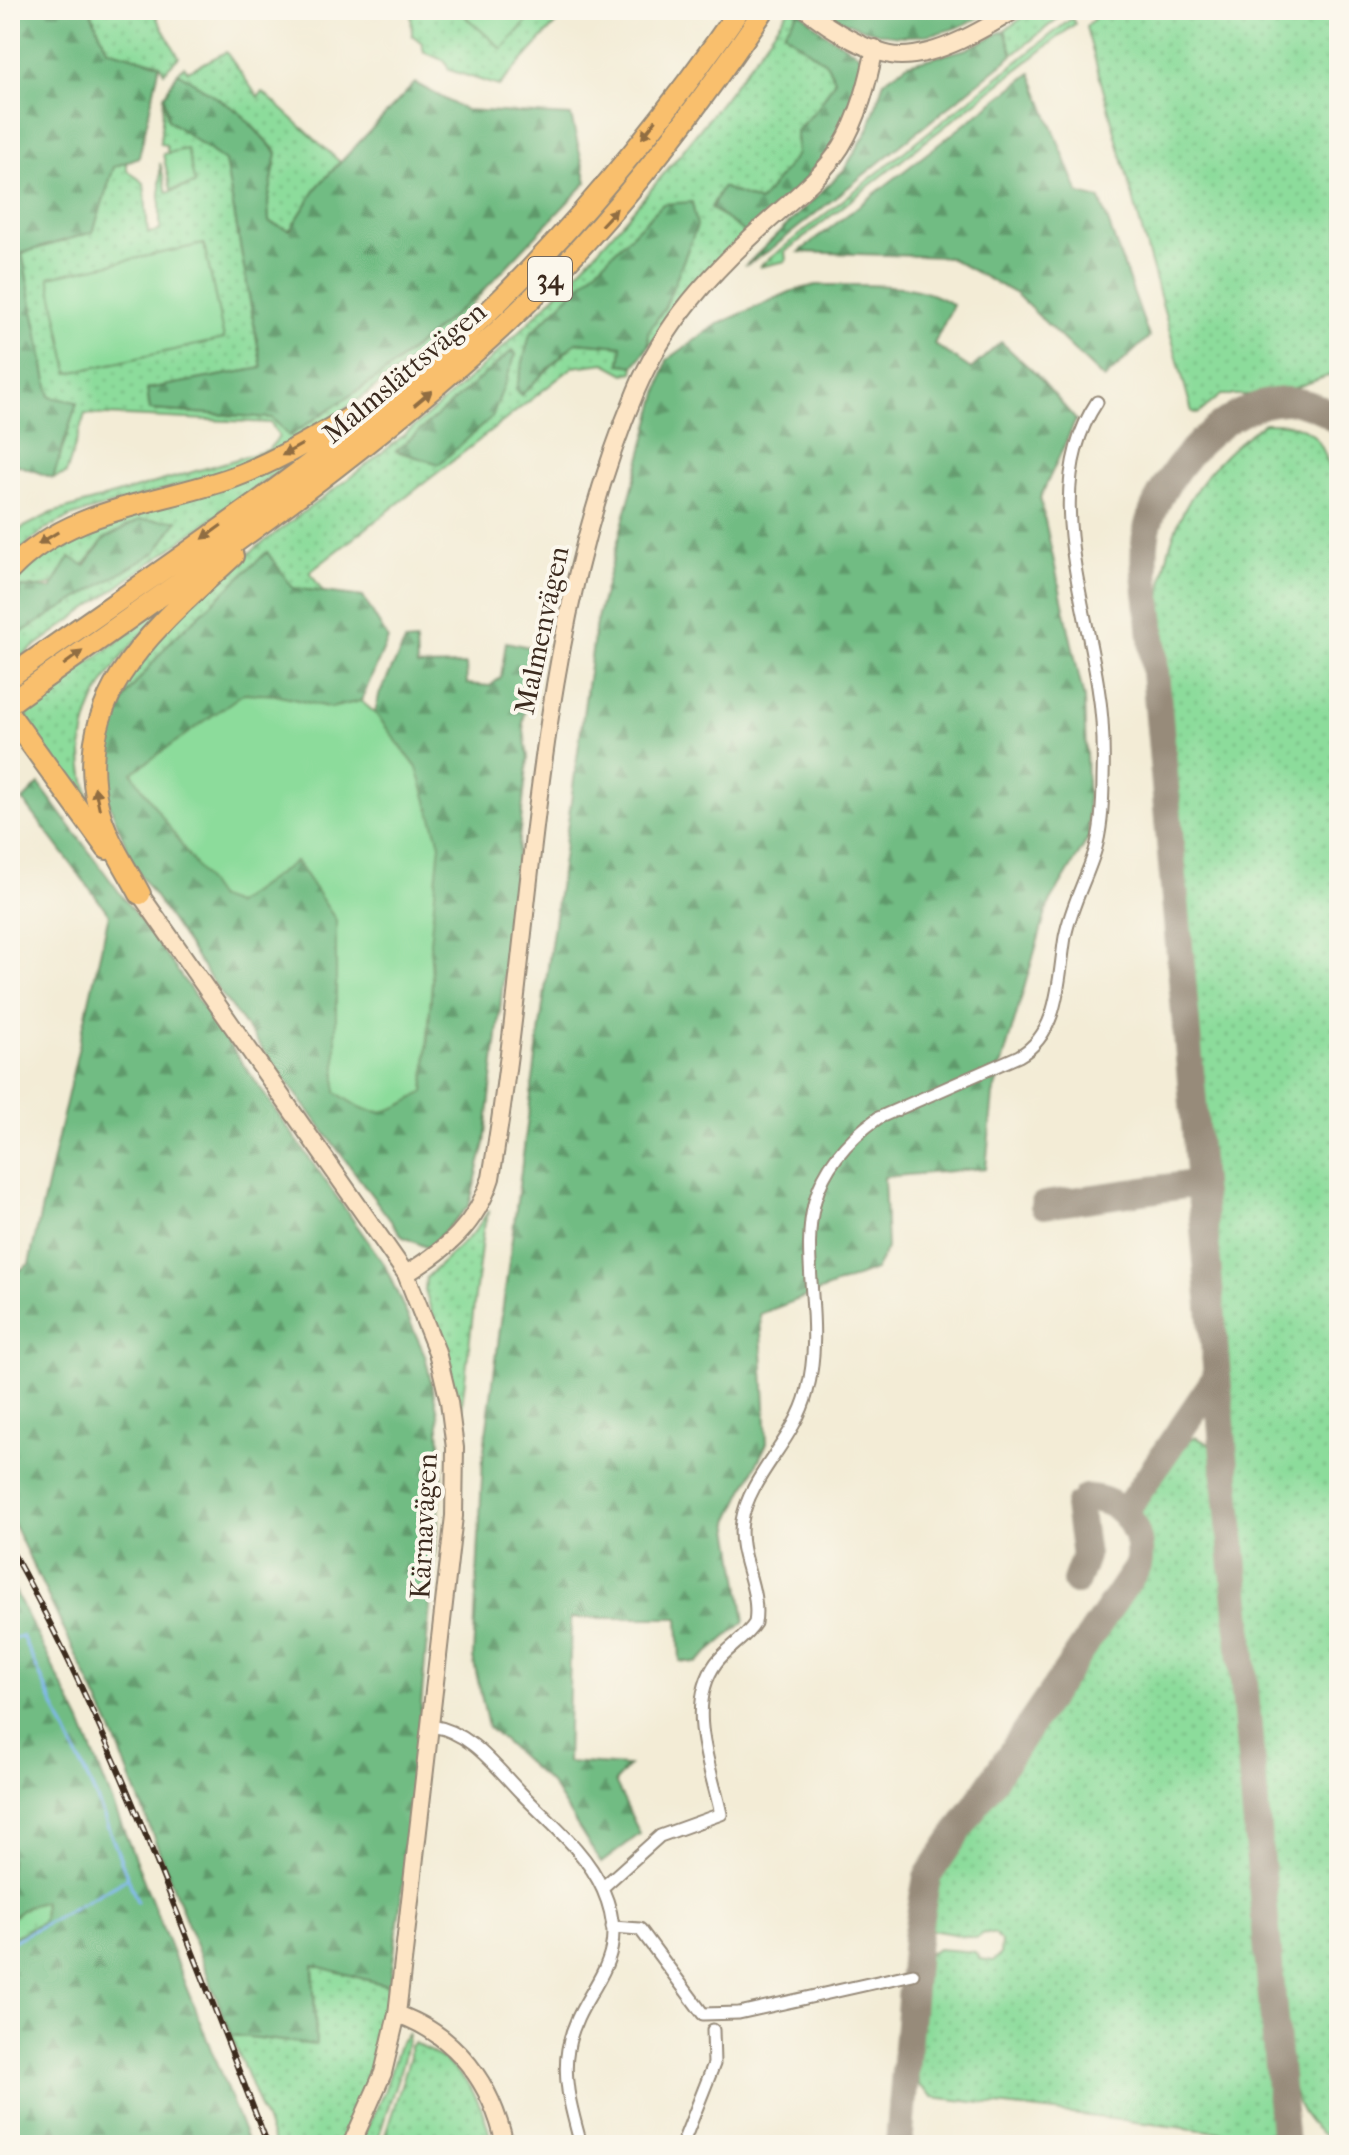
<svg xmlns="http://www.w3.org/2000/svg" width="1349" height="2155" font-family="'IM FELL French Canon',serif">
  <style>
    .grass { fill: url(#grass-dots); stroke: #64835c; stroke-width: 2; fill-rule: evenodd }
    .forest { fill: url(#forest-firs); stroke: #567350; stroke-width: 2 }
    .wetland { fill: url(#wetland-marsh); stroke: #64835c; stroke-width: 2 }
    .garden { fill: #8cdc9b; stroke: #64835c; stroke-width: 2 }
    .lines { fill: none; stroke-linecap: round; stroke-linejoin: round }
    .stream { stroke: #81b8f1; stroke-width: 3 }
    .taxiway { stroke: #978b7a; stroke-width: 28 }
    .street-casing { stroke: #978b7a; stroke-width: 15 }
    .secondary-casing { stroke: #978b7a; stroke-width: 20 }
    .highway-casing { stroke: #978b7a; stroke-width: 24 }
    .street { stroke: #fff; stroke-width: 11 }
    .secondary { stroke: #fde5c5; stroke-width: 16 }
    .highway { stroke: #f9bf6d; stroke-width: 20 }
    .rail-casing { stroke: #3b2a1e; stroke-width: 6 }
    .rail { stroke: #fbf7ec; stroke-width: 3; stroke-dasharray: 9; stroke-linecap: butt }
    .oneway { fill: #906d42 }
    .labels { text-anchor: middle; stroke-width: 8; stroke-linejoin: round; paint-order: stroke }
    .shield { fill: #fbf7ec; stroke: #75685c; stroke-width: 2 }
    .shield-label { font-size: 26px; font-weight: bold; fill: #3b2a1e }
    .street-label { font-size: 28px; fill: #3b2a1e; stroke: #fbf7ec }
  </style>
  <defs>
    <pattern id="grass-dots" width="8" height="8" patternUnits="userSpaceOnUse" patternTransform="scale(2)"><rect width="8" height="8" fill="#8cdc9b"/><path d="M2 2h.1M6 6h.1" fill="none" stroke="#7abd85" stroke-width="1.8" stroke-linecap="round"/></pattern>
    <pattern id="forest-firs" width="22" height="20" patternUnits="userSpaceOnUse" patternTransform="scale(2)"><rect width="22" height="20" fill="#71bc83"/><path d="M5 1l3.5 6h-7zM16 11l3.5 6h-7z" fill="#5e996b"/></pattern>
    <pattern id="wetland-marsh" width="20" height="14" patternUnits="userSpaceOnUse" patternTransform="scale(2)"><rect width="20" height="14" fill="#8cdc9b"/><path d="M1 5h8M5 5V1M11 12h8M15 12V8" fill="none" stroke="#7abd85"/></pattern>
  </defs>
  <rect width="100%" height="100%" fill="#fbf7ec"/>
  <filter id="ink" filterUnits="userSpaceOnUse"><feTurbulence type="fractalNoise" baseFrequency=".0125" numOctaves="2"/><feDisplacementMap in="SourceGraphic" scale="16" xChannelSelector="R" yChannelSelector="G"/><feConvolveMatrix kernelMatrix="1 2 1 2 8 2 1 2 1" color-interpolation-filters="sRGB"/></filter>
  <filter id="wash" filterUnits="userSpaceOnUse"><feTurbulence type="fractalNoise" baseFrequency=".006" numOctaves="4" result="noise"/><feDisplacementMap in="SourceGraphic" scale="32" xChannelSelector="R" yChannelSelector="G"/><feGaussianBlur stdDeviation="1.8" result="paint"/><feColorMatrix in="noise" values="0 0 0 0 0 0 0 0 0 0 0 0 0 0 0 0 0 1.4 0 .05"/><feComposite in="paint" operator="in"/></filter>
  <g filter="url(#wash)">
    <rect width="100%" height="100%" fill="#f3ecd6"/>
    <path class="grass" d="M90 10H168L156 17 179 57 164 72 160 64 107 49Z
      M411 10H568L499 86 449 70 445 61 424 52 422 43 412 35Z
      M789 10 800 11 784 32 827 64 835 80 818 108 796 131 797 154 760 203 722 188 711 208 747 234 649 346 648 332 665 307 691 202 521 395 576 342 623 346 620 363 634 366 633 372 625 374 605 363 573 367 310 572 324 594 293 588 267 552 168 644 128 693 99 753C120 626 286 530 379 455 419 424 457 390 494 356 605 252 701 134 789 10Z
      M1034 10H1068L1013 55 1005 30Z
      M1102 10H1339V372L1275 395H1221L1198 414 1192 412 1086 27Z
      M1072 18 1075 24 785 252 786 261 759 267Z
      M226 52 258 97 263 92 340 162 318 186 290 230 269 223 268 202 277 152 240 113 178 72 184 66 188 71Z
      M164 96 168 120 225 161 262 368 147 389 150 410 272 418 289 436 385 373 486 288C442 344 313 440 246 464 188 484 129 499 70 517L45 529 10 559V542L18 530 52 513 268 450 279 437 271 423 85 414 66 474 53 478 77 403 50 397 22 253 93 232 114 166 127 162V170L144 183 148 233 160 231V163L167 193 194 184 187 149 168 153 166 145 160 144Z
      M1264 423C1326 421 1322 449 1339 499V2144C1306 2129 1294 2104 1289 2071L1159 624C1161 534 1190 475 1264 423Z
      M294 460 10 664V585L32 558 61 537ZM104 539 55 611 15 635 20 587C66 589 78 575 104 539Z
      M174 600C135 641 86 687 82 748 81 773 89 797 95 821L20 713Z
      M489 1210 483 1230 460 1421 446 1357 425 1291 426 1278 474 1232Z
      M1195 1437 1211 1445 1275 2139 933 2097 919 2085 914 2067 927 1955 938 1949 975 1952 980 1959 993 1961 1000 1955 1001 1942 995 1934 983 1933 976 1938 931 1930 928 1926 932 1890 938 1874 1140 1582C1157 1541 1138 1539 1140 1507L1183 1443Z
      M313 1965 390 1986 378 2057 340 2145H275L231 2035 316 2044Z
      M408 2034 404 2058 376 2145H359L384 2092 400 2042Z
      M414 2043C462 2066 481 2092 492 2145H382L410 2057V2046Z"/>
    <path class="forest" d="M10 10H90L107 49 160 64 139 157 114 167 93 232 22 253 50 397 77 402 53 478 10 462Z
      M823 10H903L905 14 919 10H993C936 45 880 45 823 10Z
      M800 11 823 32 859 54C864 65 862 73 860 84 847 150 793 191 747 234L711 208 722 187 760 202 797 154 796 131 818 108 835 80 827 64 784 32Z
      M1005 30 1013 55 770 250 745 266 844 170 868 130 884 81 908 64 967 49Z
      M178 72 240 113 277 153 268 202 269 222 290 230 318 186 415 83 465 110 571 116 587 182 486 288 384 373 289 436 272 418 150 410 147 389 262 368 225 161 168 120 164 96Z
      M1031 73 1079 194 1100 199 1149 337 1104 379 1016 294 948 257 799 252Z
      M692 202 697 226 665 307 648 332 649 346 634 366 620 364 622 346 576 342 521 395 516 390 530 334 663 204Z
      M816 285C861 286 915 279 953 305L934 344 971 369 1001 342 1036 374 1076 420 1040 498 1084 699 1089 837 1048 906 993 1095 986 1168 884 1177 887 1248 875 1270 760 1314 767 1443 729 1521 745 1621 696 1663 680 1661 678 1618H571L567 1762 629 1766 615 1782 640 1834 601 1863 551 1784 488 1727 473 1658 483 1457 550 952 596 622 667 360 718 324 792 291Z
      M513 350 516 354 492 417 439 464 396 451Z
      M139 520H178L156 552 15 636 20 587 51 589 70 557 85 566 104 539Z
      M267 552 293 588 363 597 388 639 361 701 331 708 275 695 235 904 296 860 336 920V1092H424L432 980 417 768 375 713 379 695 405 642 416 641 417 666 466 665 467 684 490 686 501 677 506 642 534 648 523 724 528 758 485 1143 469 1206 428 1248 403 1237 219 991 134 866 107 798 99 753 128 693 168 644Z
      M39 784 171 962 384 1264 425 1355 438 1413 442 1473 410 1827 390 1986 313 1965 316 2045 231 2035 111 1728 10 1517V1277L29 1264 109 914 23 800Z
      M10 1581 81 1723 249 2145H10V1939L43 1921V1902L28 1906 10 1919Z"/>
    <path class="wetland" d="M44 1902 43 1921 10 1939V1919L28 1906Z"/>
    <path class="garden" d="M458 10H537L502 49Z
      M187 149 195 184 171 190 163 154Z
      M204 244 224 339 69 373 49 277Z
      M244 693 275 695 331 708 361 701 375 713 417 768 440 844 430 942 432 980 424 1092C385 1116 374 1120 336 1092V920L296 861 235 904 218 898 132 773Z"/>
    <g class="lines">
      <path class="stream" d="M10 1640 22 1636 96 1797 137 1901
        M10 1943 128 1878"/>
      <path class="taxiway" d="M1044 1205 1200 1183
        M1217 1376 1285 2145
        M1124 1513 1217 1376 1151 626C1148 593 1139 554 1149 522 1171 452 1267 359 1339 422
        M1076 1581 1085 1556 1078 1506
        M899 2145 916 1939 927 1877 1138 1566C1145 1531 1123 1498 1086 1498"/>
    </g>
  </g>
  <g filter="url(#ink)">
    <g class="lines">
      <g class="street-casing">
        <path id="street" d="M431 1726C470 1731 495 1766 521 1793 550 1823 586 1851 603 1890 636 1965 578 1988 568 2049 562 2082 573 2114 581 2145
          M602 1888 660 1836 721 1814C711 1768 685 1706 716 1663 727 1648 745 1639 755 1623 761 1587 736 1556 742 1521 749 1476 795 1440 807 1392 834 1288 763 1200 878 1118L1019 1056C1060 1033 1058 979 1065 937 1071 906 1086 880 1095 851 1102 828 1103 802 1103 778 1104 748 1103 717 1098 687 1085 597 1041 485 1097 402
          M612 1927 640 1929 703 2014 739 2013 913 1974
          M682 2145 714 2064 713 2030"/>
      </g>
      <g class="secondary-casing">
        <path id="secondary" d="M807 10C827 27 873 56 901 56 939 56 984 29 1015 10
          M140 894 406 1274 437 1352 449 1402 455 1448 454 1516 397 2014 383 2073 351 2145
          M406 1274C447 1249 476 1225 491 1178 536 914 531 641 636 391 664 324 710 274 763 226 790 201 821 178 841 147 859 118 868 82 875 48
          M397 2014C457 2035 492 2084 505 2145"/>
      </g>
      <g class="highway-casing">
        <path id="highway" d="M10 570C70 507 156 505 234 477 275 462 312 439 349 418
          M10 677C171 562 346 451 487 313 581 221 665 118 739 10
          M10 703C176 584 348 470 499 330 601 235 686 125 764 10
          M10 715 107 849
          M140 894C125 866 105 837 98 806 71 693 159 625 233 556"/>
      </g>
      <use href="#street" class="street"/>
      <use href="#secondary" class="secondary"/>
      <use href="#highway" class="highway"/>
      <g class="rail-casing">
        <path id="rail" d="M10 1548C116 1737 188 1944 268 2145"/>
      </g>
      <use href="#rail" class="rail"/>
    </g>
    <defs><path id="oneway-solid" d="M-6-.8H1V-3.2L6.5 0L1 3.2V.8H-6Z" transform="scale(2)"/></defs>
    <g class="oneway">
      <use href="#oneway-solid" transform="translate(649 129) rotate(128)"/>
      <use href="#oneway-solid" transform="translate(609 217) rotate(-47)"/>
      <use href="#oneway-solid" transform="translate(423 398) rotate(-40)"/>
      <use href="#oneway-solid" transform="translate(292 450) rotate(151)"/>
      <use href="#oneway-solid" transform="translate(212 532) rotate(144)"/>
      <use href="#oneway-solid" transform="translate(48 538) rotate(149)"/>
      <use href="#oneway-solid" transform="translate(73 658) rotate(-36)"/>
      <use href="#oneway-solid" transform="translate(97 798) rotate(-102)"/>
    </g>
  </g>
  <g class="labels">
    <rect class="shield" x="528" y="257" width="44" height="44" rx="6"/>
    <g class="shield-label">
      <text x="550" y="288">34</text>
    </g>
    <g class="street-label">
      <text transform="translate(404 372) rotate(-40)" y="10">Malmslättsvägen</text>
      <text transform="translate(541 630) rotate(-78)" y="10">Malmenvägen</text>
      <text transform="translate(423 1526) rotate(-87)" y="10">Kärnavägen</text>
    </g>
  </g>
  <rect width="1349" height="2155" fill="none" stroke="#fbf7ec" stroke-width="40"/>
</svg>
